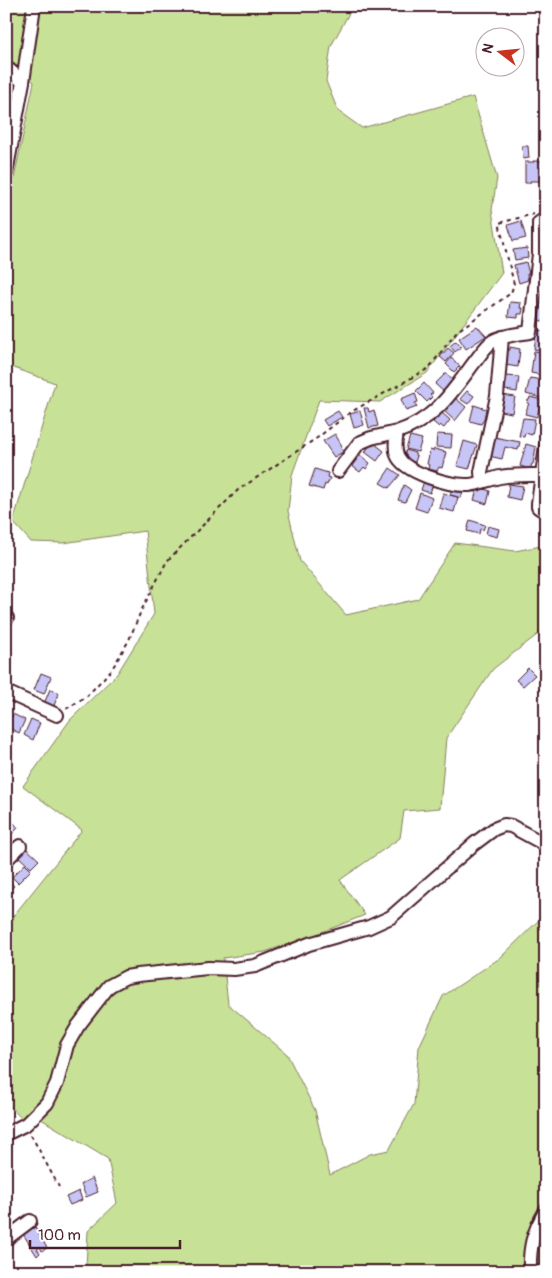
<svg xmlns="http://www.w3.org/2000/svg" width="552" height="1278" font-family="Pangolin,sans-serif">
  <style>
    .green { fill: #c7e197; stroke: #888061 }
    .building { fill: #c7c4f6; stroke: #4a1f2b }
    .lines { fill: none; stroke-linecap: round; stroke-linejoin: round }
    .minor-casing { stroke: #4a1f2b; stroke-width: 16 }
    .path { stroke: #4a1f2b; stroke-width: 2; stroke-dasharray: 4 4; stroke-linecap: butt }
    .minor { stroke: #fff; stroke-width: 12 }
  </style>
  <rect width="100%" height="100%" fill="#fff"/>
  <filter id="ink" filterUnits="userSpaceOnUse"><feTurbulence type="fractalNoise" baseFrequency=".02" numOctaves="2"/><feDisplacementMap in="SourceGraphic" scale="10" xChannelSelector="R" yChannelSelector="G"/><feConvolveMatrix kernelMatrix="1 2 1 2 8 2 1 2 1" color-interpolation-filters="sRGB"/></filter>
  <g filter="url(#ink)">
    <path class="green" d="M6 6H353L331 46 326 81 338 111 362 128 473 97 497 178 492 210 502 273 427 373 380 402 319 400 292 475 288 511 300 561 346 615 418 599 455 543 515 551 546 545V628L493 669 446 738 440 808 404 811 400 838 340 880 365 915 317 934 265 952 223 958 228 1004 287 1054 315 1110 330 1175 370 1154 389 1150 414 1104 419 1047 443 996 500 958 546 913V1272H83L86 1266 88 1231 117 1203 108 1159 41 1119 21 1118 6 1102V925L82 830 23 786 70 720 117 674 154 614 145 531 63 543 31 542 13 522 55 383 6 365V217L34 82 6 56Z"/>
    <path class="building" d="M522 146H528L529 158 523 159Z
      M533 161H540L542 162V168H540L541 181H530V183H525V162H534Z
      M521 221 526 238 513 241 508 225Z
      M527 248 528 258 515 260 513 250Z
      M526 262 529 274H527L528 280 519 283 514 265Z
      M544 273H546V295L542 294Z
      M510 302 521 303 520 308H523L522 314H518V318L508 317Z
      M541 302 546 303V322L538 320Z
      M477 326 486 336 466 349 459 338Z
      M537 330 546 331 544 351 534 349Z
      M456 341 461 347 455 352 450 346Z
      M510 347 520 349 518 367 505 365 507 350H510Z
      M448 348 454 353 446 362 440 357Z
      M534 351 546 353 544 372 542 371 541 375 531 373Z
      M451 358 460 366 454 372 446 364Z
      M445 374H447L453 381 444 392 435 384Z
      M507 376 519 377 517 392 505 390Z
      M530 378 542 380 541 385 544 386 541 398 526 394Z
      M424 383 433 393 430 395 432 397 427 402 416 391Z
      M467 391 474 396 468 404 460 399Z
      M415 393 418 402 415 403 417 407 406 411 401 399Z
      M502 395 515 397 512 413 500 411Z
      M454 397 466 407 455 421 444 411Z
      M530 397 541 400 537 417 525 414 529 403H527L528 400H529Z
      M474 405 486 409 484 419 481 424 470 421Z
      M364 408H368L369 412 374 410 378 426 369 428Z
      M338 411 342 417 327 426 323 420Z
      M360 411 364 425 354 428 350 414Z
      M441 412 450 420 444 428 440 425 439 427 433 422Z
      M523 418 535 419 532 435 525 433 524 437 519 436Z
      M335 434 342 446 341 447 343 452 334 457 323 441Z
      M437 434 452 435 451 448 436 447Z
      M410 436 422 439 418 452 406 449Z
      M494 437 520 442 518 450 505 447 502 459 489 456Z
      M464 441 477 445 469 469 457 466Z
      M371 444 373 446 375 444 384 451 377 461 365 452Z
      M526 444 536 447 533 464H532L530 469 520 466Z
      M434 449 446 452 442 468 439 467 437 471 428 469 429 465 427 464 430 450 433 451Z
      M406 450 415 453V455L417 456 415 462 406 460 407 456H404Z
      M360 455 370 463 366 469 364 467 360 472 352 466Z
      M390 468 400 475 389 488 380 483Z
      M315 469 328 473 327 477 330 478 327 485 325 484 323 490 309 486Z
      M424 481 433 484 430 493 421 490Z
      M509 484 523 486 520 500 507 497Z
      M404 485 411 490 405 502 398 500Z
      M481 488 490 491 487 504 474 500 477 490 480 491Z
      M452 489 463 492 461 498 450 495Z
      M420 493 432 498 427 512 415 508Z
      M443 493 458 497 454 512 439 508Z
      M470 520 485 525 483 530 480 529 479 534 467 531Z
      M488 526 499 529 497 537 486 534Z
      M528 668 535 675 523 686 516 680Z
      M41 673 51 677 44 694 34 690Z
      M50 689 59 693 53 708 44 704Z
      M13 714 25 720 19 733 7 727Z
      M31 719 40 723 33 740 24 735Z
      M14 823 18 828 7 839 6 831Z
      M26 848 39 860 31 868 18 856Z
      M25 864 31 870 18 883 12 877Z
      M6 878 14 886 6 894Z
      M92 1178 98 1192 86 1197 81 1184Z
      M79 1191 82 1200 70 1205 66 1197Z
      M35 1227 47 1248 42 1251 40 1247 37 1249 40 1253 37 1256 23 1234Z"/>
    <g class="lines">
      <g class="minor-casing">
        <path id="minor" d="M6 67 23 82
          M6 173 23 82 34 6
          M546 218 539 223V254L530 332C518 334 504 335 493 341 485 346 479 357 473 364 451 394 434 420 397 432 396 439 394 447 397 455 404 473 451 486 469 485 479 484 490 479 500 477 515 474 530 475 546 475
          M546 446 538 503V507L541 509 546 508
          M338 471 359 443 371 438 397 432
          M482 482 481 472 497 396 502 337
          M6 618H7
          M6 692 57 715
          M6 860 20 846
          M6 1134 26 1124 47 1103 57 1083 67 1045 78 1026 109 986 126 977 138 975 208 968 234 969 255 966 309 944 369 927 391 917 474 844 494 829 504 825 511 826 546 845
          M6 1239 30 1221
          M530 1272C529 1247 533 1232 546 1210"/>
      </g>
      <path class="path" d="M66 709 87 696 112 669 129 640 141 611 167 561 238 490 317 438 351 412 429 368 456 332 511 293 514 284 499 223 534 214
        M31 1135 59 1187"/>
      <use href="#minor" class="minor"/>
    </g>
  </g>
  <rect width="552" height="1278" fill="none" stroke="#fff" stroke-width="25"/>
  <rect x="12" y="12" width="527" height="1253" fill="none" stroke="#4a1f2b" stroke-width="2" filter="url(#ink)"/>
  <g transform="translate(500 52) rotate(286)"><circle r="24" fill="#ffffff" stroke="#b7a5aa"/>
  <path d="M0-4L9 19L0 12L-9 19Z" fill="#c8321e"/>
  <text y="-8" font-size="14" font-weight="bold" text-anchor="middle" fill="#4a1f2b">N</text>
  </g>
  <path d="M30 1240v8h150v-8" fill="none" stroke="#4a1f2b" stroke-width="2.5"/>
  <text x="38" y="1240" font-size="15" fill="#4a1f2b" stroke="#ffffff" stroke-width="4" paint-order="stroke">100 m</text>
</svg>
